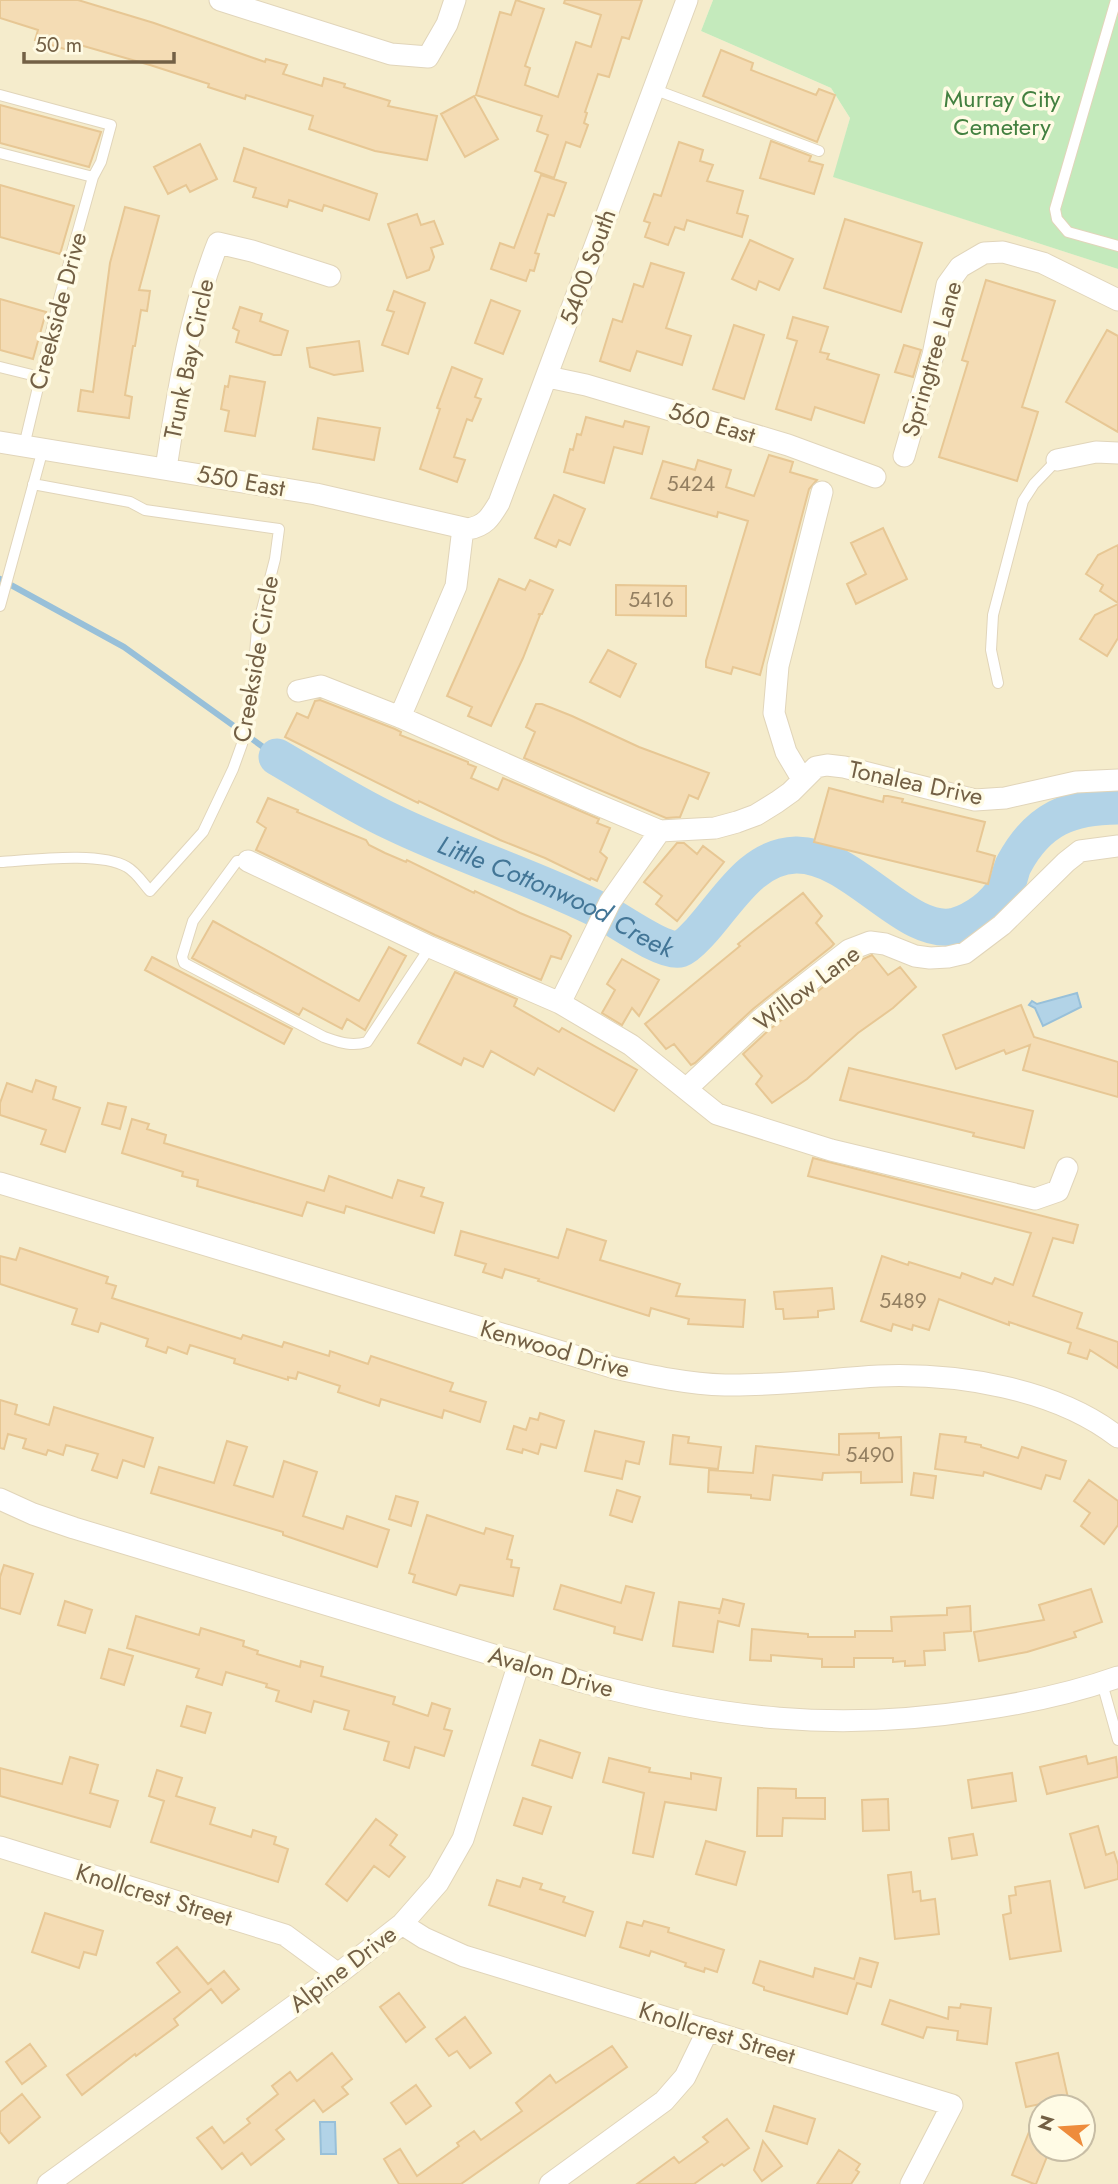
<svg xmlns="http://www.w3.org/2000/svg" width="1118" height="2184" font-family="Jost,sans-serif">
  <style>
    .residential { fill: #f5eccc; fill-rule: evenodd }
    .green { fill: #c4eabc }
    .water { fill: #b2d3e7; stroke: #98c0d9; stroke-width: 2 }
    .lines { fill: none; stroke-linecap: round; stroke-linejoin: round }
    .stream { stroke: #98c0d9; stroke-width: 6 }
    .river { stroke: #b2d3e7; stroke-width: 37 }
    .building { fill: #f4dcb4; stroke: #e7c794; stroke-width: 2 }
    .service-casing { stroke: #e1d5ba; stroke-width: 12 }
    .minor-casing { stroke: #e1d5ba; stroke-width: 23 }
    .service { stroke: #fff; stroke-width: 10 }
    .minor { stroke: #fff; stroke-width: 21 }
    .labels { text-anchor: middle; stroke-width: 7; stroke-linejoin: round; paint-order: stroke }
    .number-label { font-size: 21px; fill: #937f61 }
    .park-label { font-size: 24px; fill: #438040; stroke: #fffbe5 }
    .street-label { font-size: 24px; fill: #736045; stroke: #fffbe5 }
    .water-label { font-size: 26px; font-style: italic; fill: #437697; stroke: #fffbe5 }
  </style>
  <rect width="100%" height="100%" fill="#fdf8de"/>
  <path class="residential" d="M0 0H713L701 31 831 88 850 118 834 177 1118 269V2184H0ZM1041 2107H1083V2149H1041Z"/>
  <path class="green" d="M713 0H1118V269L833 177 850 118 831 88 701 31Z"/>
  <path class="water" d="M1077 993 1081 1007 1043 1026 1035 1008 1029 1005 1032 1001 1037 1004Z
    M335 2122 336 2154H321L320 2122Z"/>
  <g class="lines">
    <path class="stream" d="M0 579 124 647 277 757"/>
    <path class="river" id="s1" d="M277 757C315 779 353 804 392 822 460 855 533 877 601 911 617 919 665 954 680 949 688 946 695 937 700 932 727 903 751 856 796 855 854 854 907 939 956 926 975 920 995 906 1005 888 1010 881 1010 871 1014 864 1038 819 1070 806 1118 806"/>
  </g>
  <path class="building" d="M0 0H78L154 23 265 62 266 59 287 65 283 74 322 86 324 78 345 84 344 87 390 101 388 106 437 116 427 160 375 151 309 129 313 116 246 95 245 99 208 87 209 84 150 65 73 43 71 51 35 40 38 30 0 18Z
    M516 0 544 9 525 66 530 68 525 85 558 97 576 42 591 47 601 15 564 3 565 0H642L629 39 622 37 609 77 598 74 585 112 587 113 584 123 588 125 580 147 566 142 554 178 535 171 548 135 537 131 542 116 476 95 500 12 511 15Z
    M721 50 753 63 751 70 816 95 819 89 835 95 817 142 703 96Z
    M474 96 498 139 465 157 441 114Z
    M0 105 101 132 89 167 0 143Z
    M771 141 811 156 809 161 823 165 814 194 760 178Z
    M679 142 703 150 700 161 713 165 707 181 743 191 737 213 748 216 742 237 687 220 684 230 675 227 668 245 645 237 650 223 644 221 654 194 661 196Z
    M200 144 217 179 190 192 186 185 168 194 154 167Z
    M244 148 377 194 369 220 324 205 322 211 289 200 287 207 253 197 256 188 234 181Z
    M541 175 566 183 554 216 548 214 535 253 539 254 534 271 530 270 526 281 491 269 500 243 514 248Z
    M0 185 74 206 60 254 0 237Z
    M125 207 159 216 139 290 150 291 147 311 141 310 135 346H133L125 395 132 397 129 418 78 411 81 390 93 392 110 263Z
    M417 214 421 225 434 221 443 244 431 248 434 257 429 270 407 278 388 224Z
    M845 219 922 243 901 312 824 288Z
    M750 240 793 259 779 290 759 281 756 290 732 279Z
    M651 263 684 273 666 328 691 336 682 365 637 351 630 371 600 361 613 319 622 322 634 284 643 287Z
    M986 280 1055 301 1022 407 1038 412 1017 481 939 457 968 362 962 360Z
    M394 291 425 303 408 354 382 345 394 312 387 310Z
    M0 299 46 312 33 359 0 350Z
    M491 300 520 311 503 354 475 343Z
    M240 307 262 314 260 321 288 331 281 355H274L236 342 239 331 233 328Z
    M793 317 828 327 820 352 829 354 827 359 879 375 864 423 815 407 811 420 776 409 797 341 787 338Z
    M734 325 764 335 744 399 713 389Z
    M1107 330 1118 336V432L1066 402Z
    M359 341 363 371 334 375 310 367 307 348Z
    M904 345 921 350 913 377 895 372Z
    M452 367 482 379 475 397 481 399 472 421 467 419 454 457 465 460 457 482 420 469 440 409 437 408Z
    M230 376 265 382 255 436 225 431 229 411 221 409 225 386 228 387Z
    M586 417 623 427 625 421 649 427 642 454 614 447 604 483 564 472 570 449 573 450 577 434 581 435Z
    M318 418 380 428 374 460 313 449Z
    M769 455 793 462 790 472 817 480 809 489 760 675 733 667 731 674 706 667V661L748 521 718 512 717 517 651 498 663 461 695 470 698 460 731 470 726 487 754 496Z
    M554 495 585 509 570 545 559 540 556 547 535 538Z
    M883 528 907 579 856 604 847 584 866 574 851 543Z
    M1118 545V603L1100 591 1103 585 1086 574 1098 555Z
    M499 579 525 590 530 580 553 590 542 614H538L540 615 523 658 491 726 468 716 472 707 447 696Z
    M616 585 686 586V616L616 615Z
    M1118 604V638L1107 656 1080 639 1095 615Z
    M608 650 636 664 620 697 590 682Z
    M320 700 395 729 401 732 400 735 468 762V764L476 767 471 778 498 790 503 778 599 819 597 823 610 828 600 852 607 858 597 881 591 878 590 880 545 858 500 840 419 801 418 803 285 737 297 713 308 718 315 701Z
    M536 704H542L572 716 639 747 709 773 698 799 689 795 680 817 666 818 524 758 535 732 526 727Z
    M829 788 883 802 884 796H888L903 799 902 802 985 822 977 851 995 856 988 884 814 842Z
    M268 798 298 810 297 812 366 840 369 845 385 853 406 862 407 860 474 893 475 891 520 913 566 932 571 936 561 959 551 956 541 980 435 935 256 850 266 828 257 822Z
    M677 843H684L697 854 703 846 724 862 677 921 656 904 662 896 644 882Z
    M803 893 822 916 816 923 834 944 831 947 753 1009 695 1063 691 1065 674 1044 666 1049 645 1024 740 946 738 944 754 931Z
    M213 921 359 1001 389 947 406 956 365 1030 347 1019 342 1029 303 1008 299 1015 192 958Z
    M872 955 888 975 900 967 916 987 893 1008 858 1033 807 1079 772 1103 756 1084 762 1076 743 1054 770 1029 846 969 848 971 863 959Z
    M152 957 292 1029 284 1044 145 970Z
    M622 959 659 980 639 1016 632 1008 622 1025 602 1013 615 990 607 984Z
    M455 972 517 999 514 1006 559 1032 562 1028 637 1070 614 1111 538 1068 534 1075 491 1051 483 1067 464 1058 461 1065 418 1043Z
    M1021 1005 1034 1037 1118 1062V1097L1023 1070 1030 1045 1006 1054 1004 1050 956 1069 943 1035Z
    M849 1068 1033 1111 1024 1148 973 1136 974 1133 840 1100Z
    M36 1080 56 1087 53 1099 80 1108 65 1152 41 1144 46 1130 0 1115V1103L7 1083 32 1092Z
    M108 1103 126 1107 120 1129 102 1124Z
    M132 1119 149 1124 147 1129 166 1135 164 1143 324 1191 329 1176 392 1198 398 1180 424 1188 421 1196 443 1203 434 1233 346 1206 344 1213 307 1202 302 1216 197 1186 198 1180 182 1176 183 1172 122 1153Z
    M813 1158 1078 1225 1073 1243 1053 1238 1033 1296 1082 1313 1077 1328 1118 1342V1368L1090 1350 1087 1359 1068 1353 1071 1343 1009 1322V1325L939 1299 929 1330 913 1325 912 1330 893 1324 891 1331 861 1321 882 1256 908 1265 909 1262 960 1278 962 1273 992 1284 995 1278 1013 1285 1031 1233 808 1176Z
    M567 1229 606 1241 600 1260 680 1284 676 1296 745 1300 743 1327 688 1324 689 1319 651 1308 649 1316 538 1281 539 1279 505 1269 502 1278 483 1272 486 1264 455 1255 461 1231 558 1258Z
    M20 1248 108 1277 106 1283 116 1286 112 1298 241 1339 243 1335 282 1347 284 1342 329 1356 330 1351 368 1364 371 1356 453 1383 450 1391 486 1402 480 1422 444 1410 442 1418 381 1399 379 1406 338 1392 340 1386 298 1372 296 1379 288 1377V1380L234 1363 235 1359 190 1345 187 1354 168 1347 166 1353 146 1346 148 1339 101 1323 98 1332 72 1324 77 1309 0 1284V1256L16 1260Z
    M832 1288 834 1309 818 1311V1317L784 1319 783 1309H776L774 1292Z
    M0 1400 17 1405 15 1414 49 1425 54 1407 153 1438 144 1467 123 1460 117 1478 92 1470 98 1454 66 1445 63 1455 48 1450 46 1455 23 1448 26 1439 8 1434 4 1449 0 1448Z
    M540 1413 564 1421 556 1448 541 1444 538 1454 523 1449 522 1453 507 1449 514 1426 526 1430 530 1418 538 1420Z
    M595 1431 644 1442 639 1464 626 1461 622 1479 585 1471Z
    M879 1433V1438L901 1437 902 1482 861 1483V1472L823 1473 822 1480 773 1475 770 1500 751 1498V1495L708 1492 709 1470 753 1473 756 1446 839 1455V1434Z
    M940 1434 966 1437 965 1442 981 1445V1447L1018 1458 1022 1447 1066 1461 1060 1479 1046 1475 1041 1489 984 1472 983 1476 935 1469Z
    M673 1435 689 1437 688 1443 721 1447 718 1469 670 1464Z
    M227 1441 247 1447 234 1485 273 1497 284 1461 317 1472 303 1516 343 1529 347 1516 389 1530 377 1567 283 1535V1532L151 1493 159 1467 214 1483Z
    M914 1473 936 1476 933 1498 911 1495Z
    M1089 1480 1118 1501V1525L1104 1544 1081 1526 1090 1513 1074 1501Z
    M617 1490 640 1497 632 1522 610 1515Z
    M396 1496 418 1502 411 1526 389 1519Z
    M427 1515 484 1534 486 1528 513 1536 507 1559 512 1560 511 1567 519 1568 513 1596 460 1585 456 1595 413 1582 415 1575 409 1573Z
    M4 1565 33 1574 20 1614 0 1608V1577Z
    M561 1585 621 1603 626 1586 654 1593 642 1640 614 1633 615 1627 554 1609Z
    M1091 1589 1102 1622 1074 1632 1076 1637 1027 1652 979 1661 974 1632 1044 1620 1039 1605Z
    M723 1599 744 1604 739 1626 718 1621 713 1652 673 1646 679 1602 720 1609 719 1614Z
    M65 1601 92 1610 85 1633 58 1625Z
    M970 1606 971 1631 944 1633 945 1650 924 1651 925 1665 905 1666V1661L893 1662V1658H854V1667H822V1659L771 1655V1661L750 1660 752 1629 808 1634V1637H855V1631H892L891 1617 947 1615V1608Z
    M136 1616 199 1635 201 1628 244 1641 243 1646 258 1651 257 1654 300 1667 301 1661 323 1667 321 1676 395 1697 393 1704 428 1716 432 1703 450 1709 444 1729 452 1731 444 1756 415 1747 409 1768 384 1760 389 1742 344 1729 349 1711 314 1701 311 1712 276 1701 279 1691 266 1687 267 1684 226 1672 222 1685 196 1677 199 1669 127 1648Z
    M109 1649 133 1656 124 1685 101 1678Z
    M187 1706 211 1713 205 1733 181 1726Z
    M540 1740 580 1753 572 1778 532 1765Z
    M1086 1756 1088 1764 1116 1757 1118 1777 1047 1794 1040 1767Z
    M70 1757 98 1765 90 1793 118 1801 110 1827 0 1796V1768L62 1784Z
    M609 1758 650 1768 649 1772 691 1779V1773L721 1778 716 1810 665 1802 653 1857 633 1853 644 1793 603 1782Z
    M157 1770 182 1778 176 1796 215 1808 210 1824 251 1837 253 1830 276 1837 274 1844 288 1849 278 1882 151 1842 164 1801 149 1796Z
    M1012 1773 1016 1801 972 1808 968 1780Z
    M758 1788 796 1789V1798H825V1819L783 1818 782 1836H757Z
    M523 1798 551 1807 542 1834 514 1825Z
    M888 1799 889 1830 863 1831 862 1800Z
    M376 1819 397 1835 390 1845 405 1857 389 1877 374 1866 347 1901 326 1884Z
    M1098 1826 1106 1855 1114 1852 1118 1865V1879L1085 1888 1070 1834Z
    M973 1834 977 1855 952 1859 949 1838Z
    M706 1841 745 1852 736 1885 696 1874Z
    M911 1872 913 1892 920 1891 921 1901 935 1899 939 1934 895 1939 888 1875Z
    M523 1878 542 1884 540 1889 565 1897 563 1902 593 1912 585 1936 489 1905 497 1880 520 1887Z
    M1050 1881 1061 1951 1010 1959 1003 1915 1011 1913 1009 1896 1016 1895 1015 1887Z
    M45 1913 103 1931 96 1955 84 1952 79 1968 32 1952Z
    M644 1921 669 1928 668 1932 724 1950 717 1972 705 1968 704 1972 685 1966 686 1963 651 1951 649 1956 620 1947 627 1922 642 1926Z
    M177 1947 208 1984 224 1971 239 1989 222 2003 211 1989 174 2019 178 2025 136 2056 135 2054 82 2095 67 2075 180 1992 157 1963Z
    M860 1958 878 1963 871 1987 857 1983 847 2014 764 1990V1987L753 1983 760 1961 813 1977 815 1968 854 1979Z
    M399 1993 425 2027 406 2042 380 2007Z
    M890 2000 948 2019 949 2007 960 2008 961 2004 991 2008 987 2044 957 2040 958 2031 927 2027 923 2038 882 2024Z
    M465 2017 491 2053 470 2068 457 2051 449 2056 436 2039Z
    M30 2044 46 2066 22 2084 6 2062Z
    M612 2046 627 2067 461 2184H399L384 2159 400 2149 417 2176 459 2146 457 2143 474 2131 481 2140 522 2111 516 2103 550 2075 556 2083Z
    M332 2053 352 2079 342 2087 348 2094 323 2112 314 2100 276 2130 284 2139 251 2165 242 2153 222 2169 197 2138 212 2127 224 2143 250 2123 247 2119 278 2094 272 2086 290 2072 297 2081Z
    M1058 2053 1070 2107H1041V2149H1050L1036 2184H1034L1012 2175 1040 2104 1026 2107 1016 2063Z
    M416 2085 431 2106 406 2124 391 2103Z
    M22 2094 40 2117 9 2143 0 2132V2112Z
    M774 2106 815 2119 807 2144 766 2131Z
    M727 2119 749 2148 724 2166 722 2164 694 2184H637L674 2157 679 2163 708 2142 703 2137Z
    M763 2141 782 2166 762 2181 754 2170Z
    M839 2150 860 2164 856 2170 859 2172 851 2184H817Z"/>
  <g class="lines">
    <g class="service-casing">
      <path id="service" d="M1116 0 1055 209 1057 219 1068 232 1118 246
        M653 89 819 151
        M0 95 111 125 101 162 93 177 60 295 24 446
        M0 153 93 177
        M0 367 40 377
        M0 606 43 449
        M998 683 991 650 993 615 1023 501 1034 484 1057 460
        M248 861H237L193 921 182 957 184 963 324 1037C339 1042 351 1047 367 1042L430 947
        M0 862C32 860 101 851 127 867 136 872 143 883 150 891L203 832 233 769 242 744 251 702 257 629 275 559 279 529 145 510 130 502 33 484
        M1102 1683 1118 1740"/>
    </g>
    <g class="minor-casing">
      <path id="minor" d="M220 0 391 54 428 57 447 24 455 0
        M548 377 586 385 788 445 875 477
        M0 442 316 494 468 529C485 526 490 518 499 503L687 0
        M904 456 933 355 947 285 960 267 984 253 1003 252 1043 263 1118 300
        M1057 460 1096 452 1118 453
        M166 468C178 392 189 316 218 243L252 251 330 276
        M298 691 321 686 400 717 584 799 660 831 715 828 737 822 756 815 777 802 791 792 816 767 827 765 844 767 975 800 1005 798 1076 782 1118 780
        M400 717 456 586 463 528
        M802 779 786 752 774 713 778 666 822 492
        M248 861 430 947 560 1003 631 1045 717 1114 831 1150 1035 1199 1058 1191 1067 1168
        M560 1003 610 902 660 831
        M686 1089 761 1019 849 950 870 942 885 944 915 956 930 958 948 957 965 953 1002 925 1066 862 1080 851 1118 846
        M0 1183 615 1368C651 1376 688 1384 725 1385 777 1386 828 1379 879 1376 957 1373 1055 1388 1118 1437
        M0 1499 33 1514 74 1528 583 1682C720 1719 837 1732 978 1710 1026 1703 1073 1693 1118 1677
        M0 1847 285 1935 338 1974
        M402 1924 424 1938 464 1956 952 2105 911 2184
        M48 2184 338 1974 402 1924 438 1883 463 1839 519 1663
        M550 2184 664 2101 685 2077 708 2030"/>
    </g>
    <use href="#service" class="service"/>
    <use href="#minor" class="minor"/>
  </g>
  <g class="labels">
    <g class="number-label">
      <text x="691" y="491">5424</text>
      <text x="651" y="607">5416</text>
      <text x="903" y="1308">5489</text>
      <text x="870" y="1462">5490</text>
    </g>
    <g class="park-label">
      <text x="1002" y="107">Murray City<tspan x="1002" dy="28">Cemetery</tspan></text>
    </g>
    <g class="street-label">
      <text transform="translate(588 267) rotate(-70)" y="8">5400 South</text>
      <text transform="translate(58 311) rotate(-75)" y="8">Creekside Drive</text>
      <text transform="translate(189 359) rotate(-78)" y="8">Trunk Bay Circle</text>
      <text transform="translate(932 359) rotate(-74)" y="8">Springtree Lane</text>
      <text transform="translate(712 423) rotate(17)" y="8">560 East</text>
      <text transform="translate(241 481) rotate(10)" y="8">550 East</text>
      <text transform="translate(256 659) rotate(-80)" y="8">Creekside Circle</text>
      <text transform="translate(916 783) rotate(12)" y="8">Tonalea Drive</text>
      <text transform="translate(807 988) rotate(-37)" y="8">Willow Lane</text>
      <text transform="translate(555 1349) rotate(16)" y="8">Kenwood Drive</text>
      <text transform="translate(551 1672) rotate(16)" y="8">Avalon Drive</text>
      <text transform="translate(154 1895) rotate(17)" y="8">Knollcrest Street</text>
      <text transform="translate(343 1969) rotate(-37)" y="8">Alpine Drive</text>
      <text transform="translate(717 2033) rotate(17)" y="8">Knollcrest Street</text>
    </g>
    <g class="water-label">
      <text dy="9" stroke="none"><textPath href="#s1" startOffset="312">Little Cottonwood Creek</textPath></text>
    </g>
  </g>
  <g transform="translate(1062 2128) rotate(287)"><circle r="33" fill="#fffbe5" stroke="#c7bda5" stroke-width="2"/>
  <path d="M0-5L12 26L0 18L-12 26Z" fill="#ee8c3c"/>
  <text y="-10" font-size="19" font-weight="bold" text-anchor="middle" fill="#736045">N</text>
  </g>
  <path d="M24 52v10h150v-10" fill="none" stroke="#736045" stroke-width="3.5"/>
  <text x="35" y="52" font-size="21" fill="#736045" stroke="#fffbe5" stroke-width="5" paint-order="stroke">50 m</text>
</svg>
